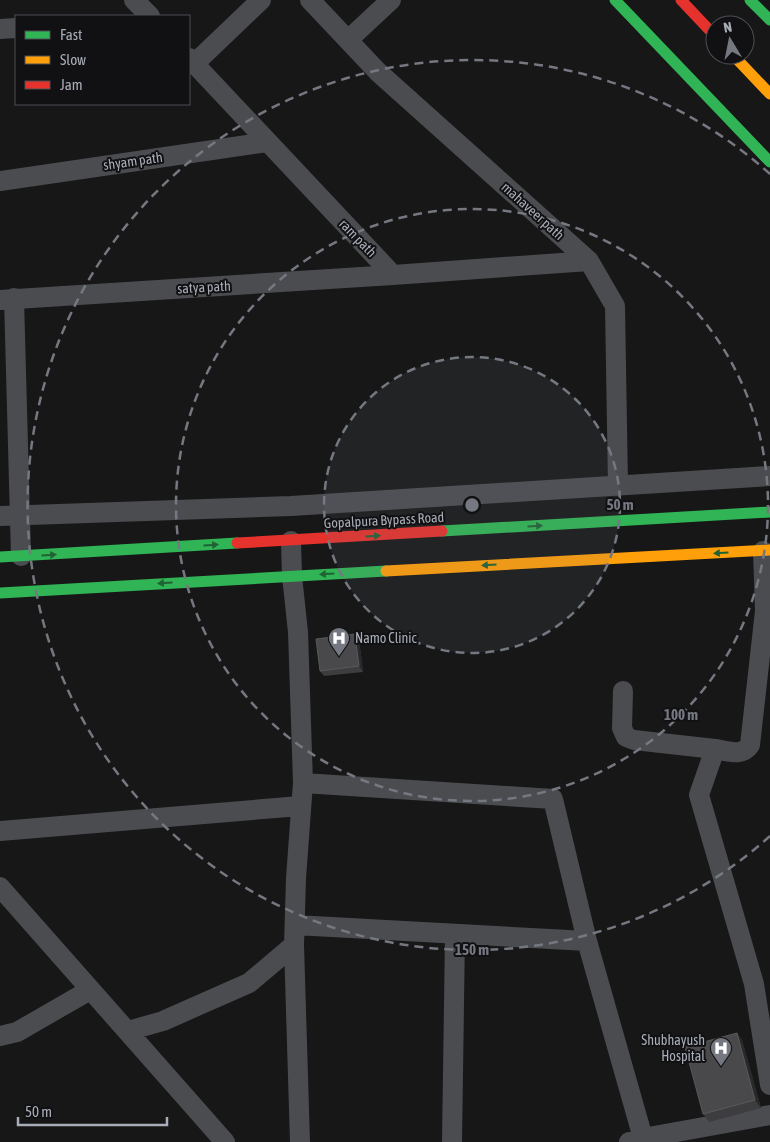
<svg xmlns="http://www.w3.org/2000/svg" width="770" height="1142" font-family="'Asap Condensed',sans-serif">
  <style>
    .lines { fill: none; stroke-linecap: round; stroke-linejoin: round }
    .street { stroke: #4b4c50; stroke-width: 20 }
    .fast { stroke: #30b455; stroke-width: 11 }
    .slow { stroke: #ff9f0a; stroke-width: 11 }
    .jam { stroke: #e5322d; stroke-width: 11 }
    .wall { fill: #3d3d3f }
    .shaded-wall { fill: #29292a }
    .building { fill: #49494c; stroke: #58595d }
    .oneway { fill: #206234 }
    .ring { fill: none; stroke: #757880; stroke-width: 2.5; stroke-dasharray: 9 6 }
    .labels { text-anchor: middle; stroke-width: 4; stroke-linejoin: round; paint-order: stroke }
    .street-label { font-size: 14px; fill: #a8adb8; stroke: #111113 }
    .poi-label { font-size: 14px; fill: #a8adb8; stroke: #111113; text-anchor: start }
    .centre { fill: #757880; stroke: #111113; stroke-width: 2.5 }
    .ring-label { font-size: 15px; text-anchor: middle; font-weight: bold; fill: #757880; stroke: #111113; stroke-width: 4; stroke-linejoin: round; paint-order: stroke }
  </style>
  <rect width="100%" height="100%" fill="#171717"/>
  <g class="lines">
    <path class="street" d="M134 0 150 16
      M310 0 378 72 589 261 615 306 618 486
      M0 29 16 28
      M348 40 391 0
      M189 58 393 275
      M194 64 261 0
      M0 181 267 142
      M14 298 21 556
      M0 300 393 275 589 261
      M0 516 291 506 770 476
      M291 541 292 576 298 632 303 783 296 878 294 945 300 1142
      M763 551 765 611 750 745C742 757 728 751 715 749L699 795 754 984 770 1085
      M623 691 622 728 626 737 634 740 715 749
      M303 783 553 799 587 941 643 1138
      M0 831 300 806
      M0 887 225 1142
      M295 925 587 941
      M128 1031 163 1021 249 983 294 945
      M0 1036 17 1032 90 990
      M452 1142 455 934
      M629 1142 643 1138 770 1115"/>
    <path class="fast" d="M615 0 770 162
      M750 0 770 20
      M442 531 770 512
      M0 557 237 543
      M0 593 386 571"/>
    <path class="slow" d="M733 55 770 94
      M386 571 770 550"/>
    <path class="jam" d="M681 0 715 36
      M237 543 442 531"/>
  </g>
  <path class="wall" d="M355 634 359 639 363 672 324 676 320 671Z
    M737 1033 742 1040 761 1108 709 1122 703 1114Z"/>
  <path class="shaded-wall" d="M355 634 359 639 363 672 359 666Z
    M737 1033 742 1040 761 1108 755 1100Z"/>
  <path class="building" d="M355 634 359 666 320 671 316 639Z
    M737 1033 755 1100 703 1114 685 1047Z"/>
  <defs><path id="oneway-solid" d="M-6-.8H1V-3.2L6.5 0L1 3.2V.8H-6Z" transform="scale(1.25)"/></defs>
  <g class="oneway">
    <use href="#oneway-solid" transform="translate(535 526) rotate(-3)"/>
    <use href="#oneway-solid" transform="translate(373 536) rotate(-3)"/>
    <use href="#oneway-solid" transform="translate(211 545) rotate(-3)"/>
    <use href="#oneway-solid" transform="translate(721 553) rotate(177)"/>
    <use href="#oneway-solid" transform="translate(49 555) rotate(-3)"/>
    <use href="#oneway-solid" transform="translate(489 565) rotate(177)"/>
    <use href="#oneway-solid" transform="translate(327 574) rotate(177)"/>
    <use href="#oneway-solid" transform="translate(165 583) rotate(177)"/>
  </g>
  <circle cx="472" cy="505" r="148" fill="#757880" fill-opacity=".12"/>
  <g class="ring">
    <circle cx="472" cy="505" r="148"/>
    <circle cx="472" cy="505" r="296"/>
    <path d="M770 836A445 445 0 1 1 770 174"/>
  </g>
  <defs>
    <g id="hospital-pin" transform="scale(1.125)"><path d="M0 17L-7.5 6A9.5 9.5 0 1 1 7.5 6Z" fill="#757880" stroke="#111113"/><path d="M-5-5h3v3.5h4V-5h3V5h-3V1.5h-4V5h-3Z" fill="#fff"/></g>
  </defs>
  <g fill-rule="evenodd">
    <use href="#hospital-pin" x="339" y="638"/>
    <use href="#hospital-pin" x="721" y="1048"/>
  </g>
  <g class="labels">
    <g class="street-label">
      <text transform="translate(133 161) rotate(-8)" y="5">shyam path</text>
      <text transform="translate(533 211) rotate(42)" y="5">mahaveer path</text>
      <text transform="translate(358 238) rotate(46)" y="5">ram path</text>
      <text transform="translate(204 287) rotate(-3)" y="5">satya path</text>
      <text transform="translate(384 520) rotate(-3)" y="5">Gopalpura Bypass Road</text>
    </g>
    <g class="poi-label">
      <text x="355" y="643">Namo Clinic</text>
      <text x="705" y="1045" text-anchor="end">Shubhayush<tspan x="705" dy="16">Hospital</tspan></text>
    </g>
  </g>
  <circle cx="472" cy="505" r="8" class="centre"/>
  <g class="ring-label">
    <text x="620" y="510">50 m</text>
    <text x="681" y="720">100 m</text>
    <text x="472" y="955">150 m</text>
  </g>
  <rect x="15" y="15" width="175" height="90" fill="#111113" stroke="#4d4f55"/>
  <rect x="25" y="31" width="25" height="8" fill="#30b455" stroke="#4d4f55"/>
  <text x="60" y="40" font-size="15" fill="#a8adb8">Fast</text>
  <rect x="25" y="56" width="25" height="8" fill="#ff9f0a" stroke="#4d4f55"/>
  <text x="60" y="65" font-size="15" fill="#a8adb8">Slow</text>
  <rect x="25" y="81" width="25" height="8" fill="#e5322d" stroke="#4d4f55"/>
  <text x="60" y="90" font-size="15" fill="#a8adb8">Jam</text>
  <g transform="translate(730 40) rotate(350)"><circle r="24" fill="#111113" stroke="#4d4f55"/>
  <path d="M0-4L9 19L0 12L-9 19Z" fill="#757880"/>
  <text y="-8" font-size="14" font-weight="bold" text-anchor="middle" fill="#a8adb8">N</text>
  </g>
  <path d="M18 1117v8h149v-8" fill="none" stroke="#a8adb8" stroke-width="2.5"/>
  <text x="25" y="1117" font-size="15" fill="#a8adb8" stroke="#111113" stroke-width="4" paint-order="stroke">50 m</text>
</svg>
